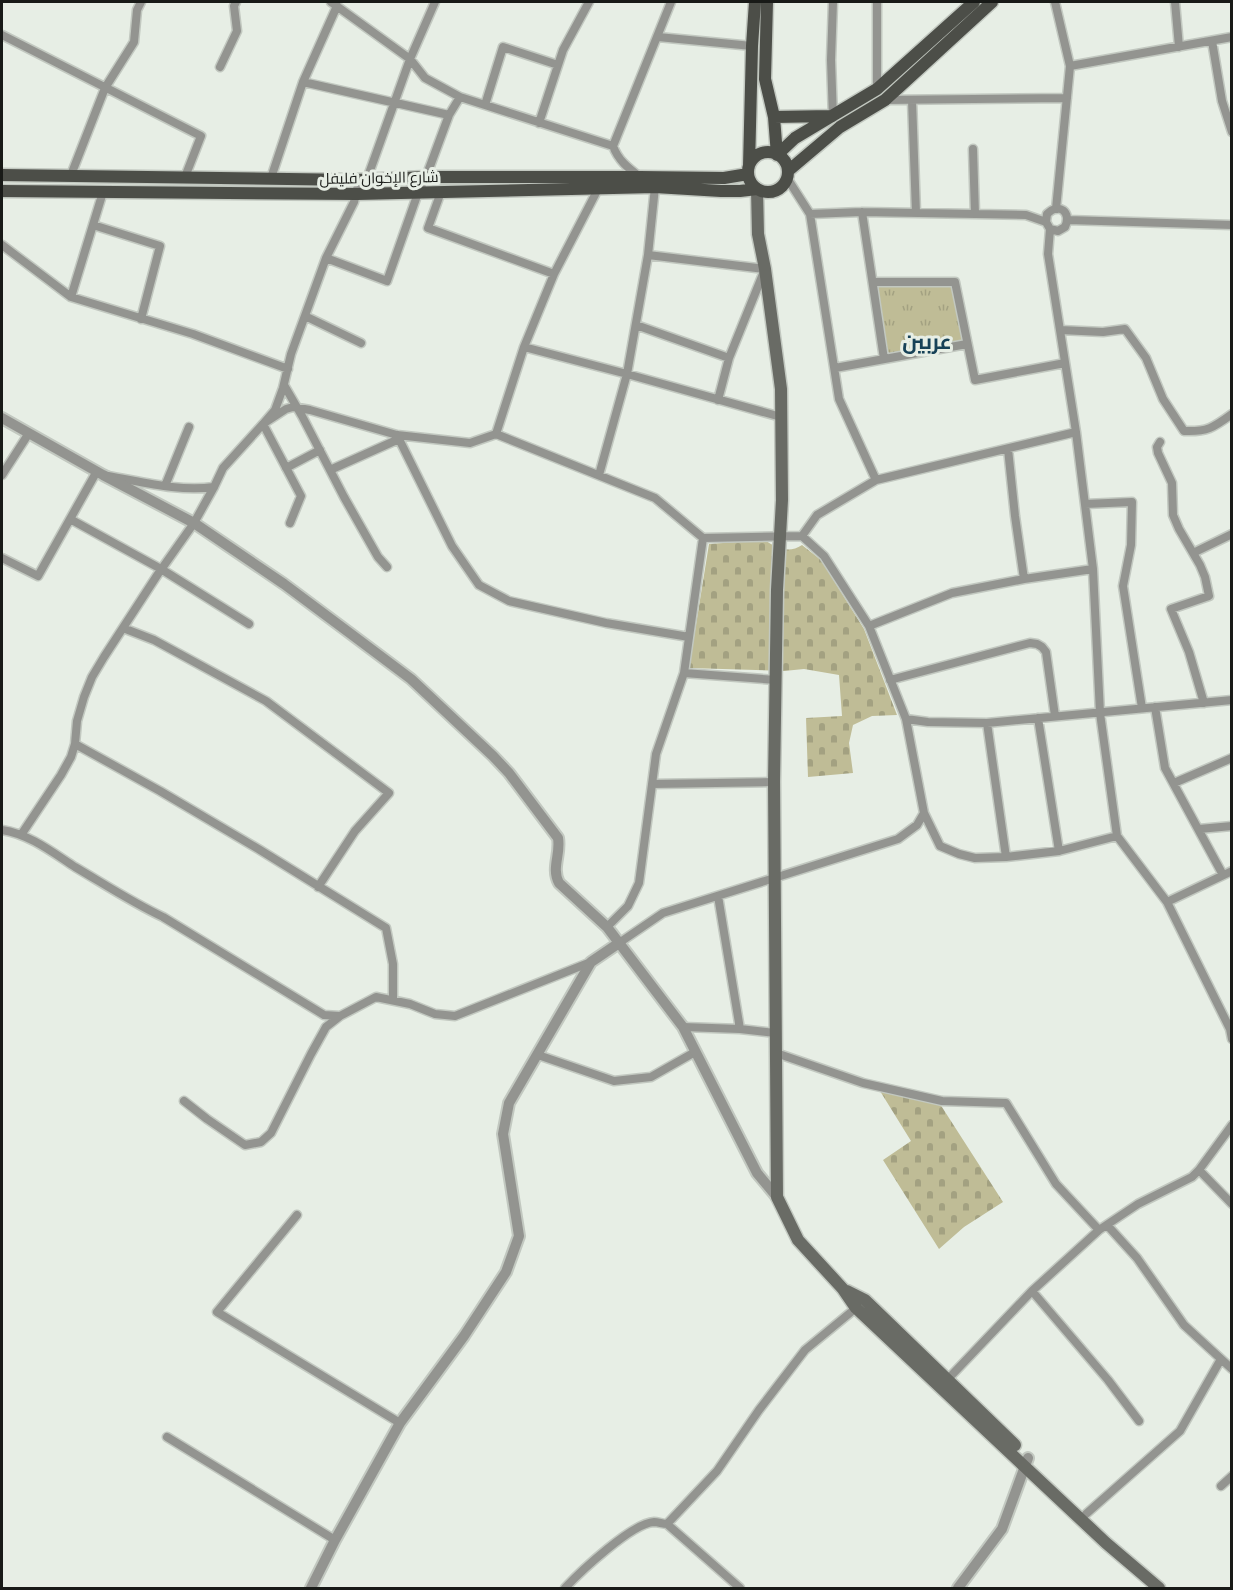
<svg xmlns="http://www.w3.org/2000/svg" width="1233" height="1590" font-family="Figtree,Cairo,sans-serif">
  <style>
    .grass { fill: url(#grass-tufts) }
    .cemetery { fill: url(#cemetery-stones) }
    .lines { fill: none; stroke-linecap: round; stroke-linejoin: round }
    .minor-casing { stroke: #c2c8c0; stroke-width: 11 }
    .tertiary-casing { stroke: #c2c8c0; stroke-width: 14 }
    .secondary-casing { stroke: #c2c8c0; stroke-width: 15 }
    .primary-casing { stroke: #c2c8c0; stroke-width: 15 }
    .minor { stroke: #939490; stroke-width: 8 }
    .tertiary { stroke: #939490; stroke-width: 10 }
    .secondary { stroke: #696b65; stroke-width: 12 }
    .primary { stroke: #4c4e48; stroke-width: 12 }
    .labels { text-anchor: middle; stroke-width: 6; stroke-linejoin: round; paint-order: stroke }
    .street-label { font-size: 15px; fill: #181a17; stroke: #e7eee5 }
    .district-label { font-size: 21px; font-weight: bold; fill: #164157; stroke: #e7eee5 }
  </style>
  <defs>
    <pattern id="grass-tufts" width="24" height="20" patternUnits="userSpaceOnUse" patternTransform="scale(1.5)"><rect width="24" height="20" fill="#bfbc96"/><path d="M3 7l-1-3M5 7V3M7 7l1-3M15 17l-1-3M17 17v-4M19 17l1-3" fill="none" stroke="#a3a181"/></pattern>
    <pattern id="cemetery-stones" width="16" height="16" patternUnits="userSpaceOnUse" patternTransform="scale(1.5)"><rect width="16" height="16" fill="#bfbc96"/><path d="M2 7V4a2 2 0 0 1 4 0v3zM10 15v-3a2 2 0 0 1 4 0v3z" fill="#a3a181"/></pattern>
  </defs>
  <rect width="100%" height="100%" fill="#e7eee5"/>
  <path class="grass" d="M952 285 964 342 887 355 877 286Z"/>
  <path class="cemetery" d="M765 540C776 548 789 554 802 545L821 560 864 629 897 715 872 716 853 725 849 743 853 773 808 777 806 718 842 716 839 675 804 669 784 671 689 668 709 544Z
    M880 1091 940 1104 1003 1202 964 1227 939 1249 883 1160 911 1141Z"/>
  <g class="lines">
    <g class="minor-casing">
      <path id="minor" d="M331 2 410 59 425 78 460 97 613 146C618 160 628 168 640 177
        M833 2 831 60 833 118
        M877 2V89
        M1055 2 1070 66 1056 209
        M1175 2 1179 47
        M337 6 303 82 449 115
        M2 35 201 136 185 177
        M658 37 752 46
        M1212 41 1222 101 1232 132
        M1070 66 1232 37
        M220 67 237 31 234 6 236 2
        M885 100 1067 98
        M912 100 916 213
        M485 105 503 47 558 65
        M539 123 563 50 589 2
        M613 146 671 2
        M973 149 975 214
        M71 175 105 88 134 42 137 10 141 2
        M271 178 303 82
        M787 178 810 214 862 212 1026 215 1046 222
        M367 179 410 59 435 2
        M441 192 428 228 554 274
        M862 212 884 359
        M810 214 839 399 876 480
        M1068 220 1232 225
        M93 225 160 246 141 319
        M1050 229 1058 231 1065 227C1072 212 1059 202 1047 214L1046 222 1050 229 1048 254 1076 432 1093 569 1100 713 1117 836 1167 902 1230 1029 1232 1039
        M2 245 71 297 193 334 288 369
        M648 255 765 269 729 358 718 400
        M326 258 387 281 418 193 426 177 449 115 460 97
        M873 282H955L975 380 1065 363
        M71 297 103 192
        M305 316 361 343
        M636 325 729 358
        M1060 330 1103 332 1125 329 1146 358 1163 399 1184 431C1207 432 1213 428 1232 414
        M524 347 627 374 781 417
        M835 368 967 344
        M284 385 302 416 344 497 378 557 387 567
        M263 424 286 409 293 407 310 410 397 435 470 443 496 434 655 498 703 538 802 536 824 556 869 626 906 719 924 813 917 825 898 839 663 913 619 943
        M263 424 301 496 290 523
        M496 434 524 347 554 274 598 189
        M397 435 452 546 479 585 509 601 606 623 689 637
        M1160 442 1157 447 1158 453 1172 483 1173 515 1179 529 1200 565 1205 577 1209 596 1171 609 1189 652 1204 703
        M1008 449 1015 516 1024 579
        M286 468 320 450
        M330 470 399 439
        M2 475 29 433
        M599 475 627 374 648 255 655 187
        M108 476C143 482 179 492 214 487
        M165 486 189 427
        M1085 504 1132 502 1131 545 1123 586 1142 708
        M70 519 161 569 249 624
        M802 536 817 515 876 480 1076 432
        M1193 553 1232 534
        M2 558 38 576 97 471
        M869 626 952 593 1024 579 1093 569
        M123 628 154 640 266 701 389 793 355 831 318 887
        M684 673 776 680
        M890 680 1030 643 1037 644 1042 647 1046 652 1055 716
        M1155 707 1165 768 1223 875
        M1038 718 1059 851
        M906 719 928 722 987 723 1232 700
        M987 723 1006 857
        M75 744 160 791 260 850 386 928 393 964V1000
        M1174 783 1232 758
        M652 784 774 782
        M924 813 940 846 959 854 975 858 1006 857 1059 851 1117 836
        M1199 829 1232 826
        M2 830C29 834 52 852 75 867 104 884 133 903 163 917L324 1015 340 1016 376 997 410 1004 435 1014 455 1016 591 962
        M21 835 61 775 71 757 75 744 77 721 84 697 92 677 104 657 158 574 194 523 214 487 223 468 263 424 275 410 283 388 291 354 326 258 354 202 357 189
        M718 896 740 1029
        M1167 902 1232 871
        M607 927 628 906 639 883 656 754 684 673 703 538
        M683 1027 740 1029 775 1033
        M776 1053 863 1083 942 1101 1006 1103 1056 1184 1099 1230
        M538 1055 614 1081 651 1077 695 1052
        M184 1101 207 1119 245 1145 261 1142 271 1133 311 1054 326 1027 340 1016
        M1199 1170 1232 1204
        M297 1215 217 1312 400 1423
        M1107 1225 1137 1258 1184 1325 1232 1369
        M1032 1291 1108 1380 1139 1421
        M947 1380 1032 1291 1099 1230 1138 1204 1192 1177 1199 1170 1232 1125
        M167 1437 335 1540
        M1221 1486 1232 1476
        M1086 1514 1180 1431 1221 1359
        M565 1588C580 1572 632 1523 654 1522 658 1522 663 1524 667 1524
        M740 1588 667 1524 717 1471 759 1410 805 1350 856 1308"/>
    </g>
    <g class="tertiary-casing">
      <path id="tertiary" d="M2 418 103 475 194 523 284 584 351 634 411 679 493 756 509 773 558 838C561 854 551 868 559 883L607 927 683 1027 757 1173 777 1197
        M311 1588 335 1540 400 1423 464 1336 506 1272 519 1236 503 1134 509 1103 591 962 619 943
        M958 1588 1002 1529 1028 1458"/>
    </g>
    <g class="secondary-casing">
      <path id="secondary" d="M757 189 758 234 765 269 781 389 782 500 777 590 774 782 777 1197 798 1240 843 1289 856 1308 1106 1543 1159 1588
        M847 1291 865 1300 1015 1445"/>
    </g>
    <g class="primary-casing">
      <path id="primary" d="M767 2 765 79 774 117 777 155
        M774 117 831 116
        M748 172a20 20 0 1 1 40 0a20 20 0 1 1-40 0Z
        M777 155 795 138 877 89 974 2
        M749 166 752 46 755 2
        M788 171 840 127 885 100 992 2
        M2 175 356 180 426 177H640L724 178 748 174
        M2 191 357 194 655 187 721 191H740L757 189"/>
    </g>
    <use href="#minor" class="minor"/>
    <use href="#tertiary" class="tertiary"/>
    <use href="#secondary" class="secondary"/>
    <use href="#primary" class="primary"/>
  </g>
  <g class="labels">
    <g class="street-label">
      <text transform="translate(379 178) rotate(-1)" y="5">شارع الإخوان فليفل</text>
    </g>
    <g class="district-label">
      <text x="927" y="349">عربين</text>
    </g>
  </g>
  <rect width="1233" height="1590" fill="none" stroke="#181a17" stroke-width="6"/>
</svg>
